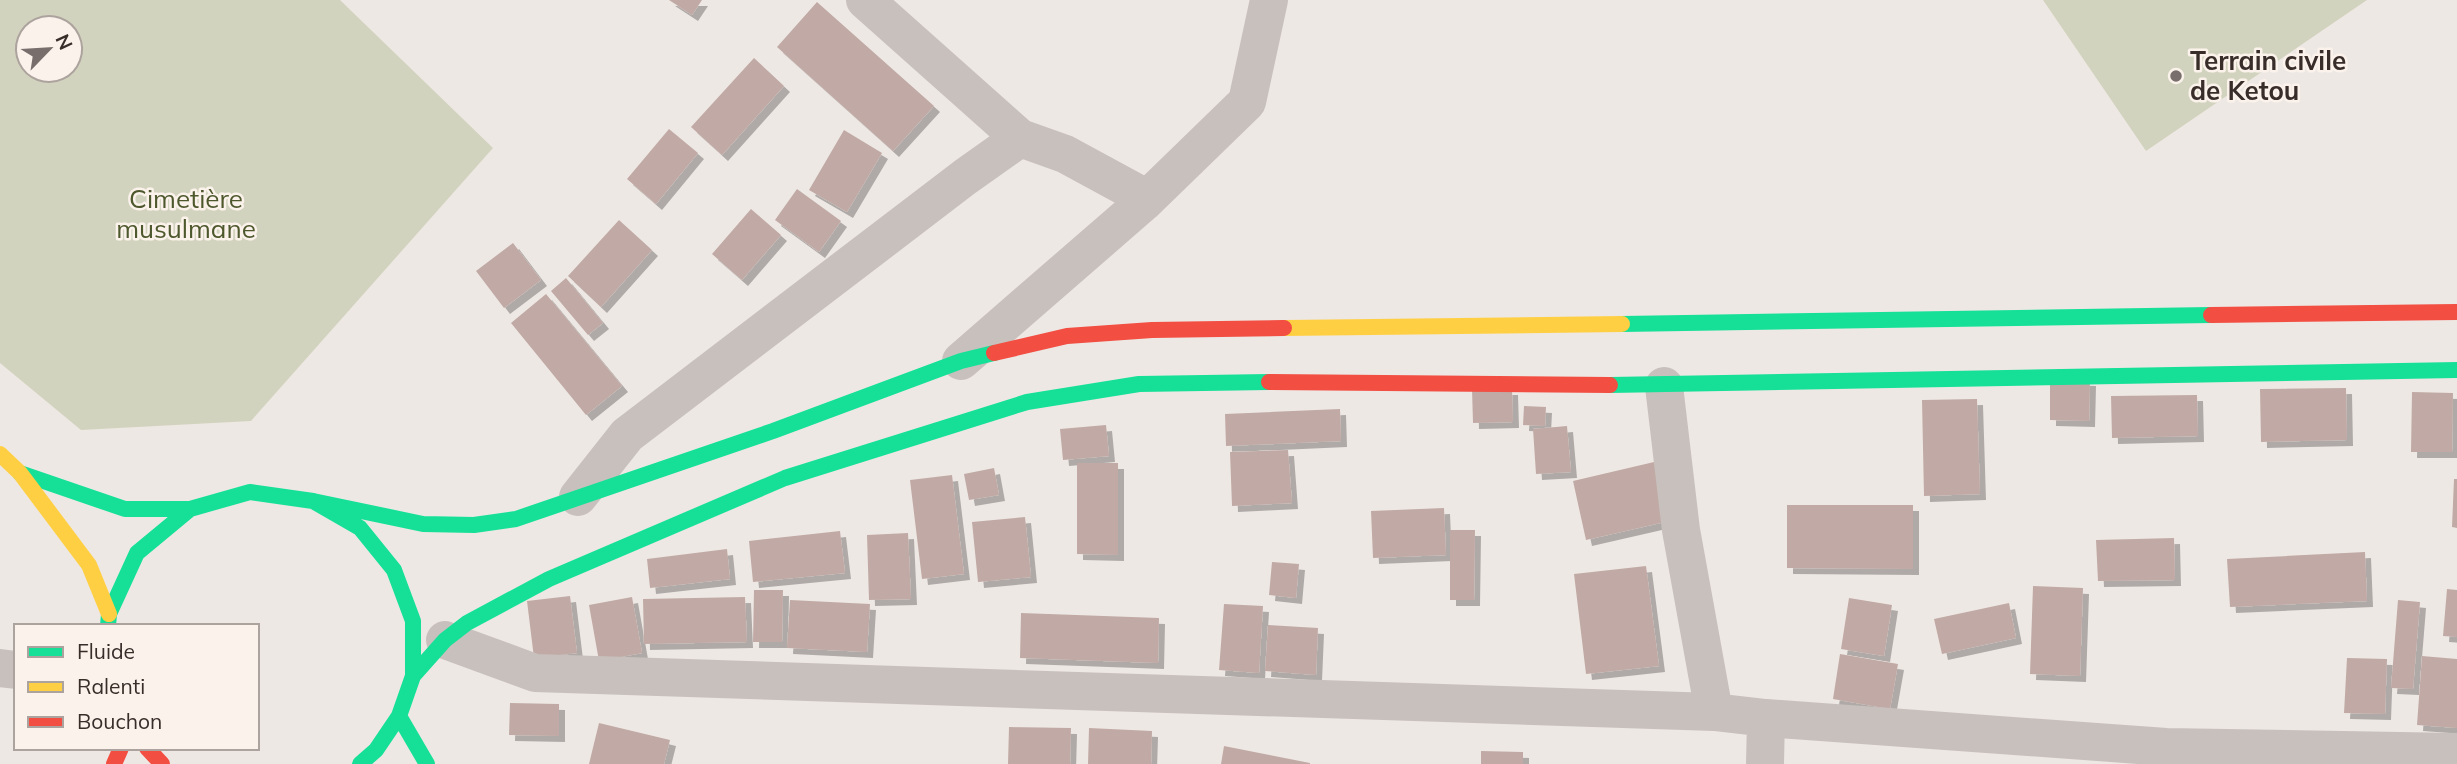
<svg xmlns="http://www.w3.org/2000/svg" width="2457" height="764" font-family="Mulish,sans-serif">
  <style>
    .green { fill: #d2d3be; fill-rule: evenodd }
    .building { fill: #c1aaa5; filter: url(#shadow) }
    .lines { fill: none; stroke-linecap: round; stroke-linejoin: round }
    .street { stroke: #c8c0bc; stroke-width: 38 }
    .fast { stroke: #16e098; stroke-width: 16 }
    .slow { stroke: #ffcf43; stroke-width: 16 }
    .jam { stroke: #f24e42; stroke-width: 16 }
    .poi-dot { fill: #786e6b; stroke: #faf2eb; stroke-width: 2.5 }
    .labels { text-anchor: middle; stroke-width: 5; stroke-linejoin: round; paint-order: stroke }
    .poi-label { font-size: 26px; font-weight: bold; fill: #392d2a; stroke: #faf2eb; text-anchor: start }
    .park-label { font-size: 26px; fill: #4e582d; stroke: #faf2eb }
  </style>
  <defs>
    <filter id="shadow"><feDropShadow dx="6" dy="6" stdDeviation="0" flood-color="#0004"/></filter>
  </defs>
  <rect width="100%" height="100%" fill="#eee8e4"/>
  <path class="green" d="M0 0H340L493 148 251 421 81 430 0 363ZM28 28H70V70H28Z
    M2043 0H2367L2146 151Z"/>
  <path class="building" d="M669 0H702L692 15Z
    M817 2 934 106 893 151 777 47Z
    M754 58 784 86 722 155 691 127Z
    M669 129 698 153 656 204 627 179Z
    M844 130 882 153 847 212 809 190Z
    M797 189 841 221 819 252 775 220Z
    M751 209 781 235 742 280 712 254Z
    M619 220 652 250 601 307 568 276Z
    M513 243 541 280 504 308 476 271Z
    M566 278 603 323 588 335 551 291Z
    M546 294 622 386 586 415 511 323Z
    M2050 379 2090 380 2089 421 2050 420Z
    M2346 388 2347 440 2261 442 2260 389Z
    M1472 389H1512L1513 422 1473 423Z
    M2412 392 2453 393 2452 452H2411Z
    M2197 395 2198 436 2112 438 2111 396Z
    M1977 399 1980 494 1924 496 1922 400Z
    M1524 406 1546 407 1545 426 1523 425Z
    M1340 409 1341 441 1226 446 1225 414Z
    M1106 425 1109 456 1063 460 1060 429Z
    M1567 426 1571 472 1536 474 1533 429Z
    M1288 450 1292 503 1232 506 1230 452Z
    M1654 462 1669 521 1586 540 1573 481Z
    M1077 463H1118V555L1077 554Z
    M994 468 999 495 969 500 964 474Z
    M952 475 964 574 922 579 910 480Z
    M2454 479H2457V528L2452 527Z
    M1787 505H1913V569L1787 568Z
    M1444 508 1446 555 1373 558 1371 511Z
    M1025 517 1031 577 978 582 972 522Z
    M1450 530H1475L1474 600H1450Z
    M840 531 845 573 753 582 749 541Z
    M908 533 911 599 869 600 867 535Z
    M2174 538 2175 580 2098 581 2096 540Z
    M727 549 730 579 650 588 647 559Z
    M2365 552 2367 601 2230 607 2227 559Z
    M1272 562 1299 564 1296 598 1269 595Z
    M1646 566 1659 666 1586 674 1574 574Z
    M2033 586 2083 588 2080 676 2030 674Z
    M2447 589 2457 590V637L2443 636Z
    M754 590H783L782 642H753Z
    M570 596 577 653 534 658 527 601Z
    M632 597 642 653 599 661 589 605Z
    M745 597 747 642 644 644 643 599Z
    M1849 598 1892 605 1884 656 1841 649Z
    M790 600 870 604 867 652 787 648Z
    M2398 600 2420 602 2413 689 2391 688Z
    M2009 603 2016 638 1942 654 1934 619Z
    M1224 604 1263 606 1259 673 1219 670Z
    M1021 613 1159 618 1158 663 1020 658Z
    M1268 625 1318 628 1316 675 1265 671Z
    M1840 654 1898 664 1890 709 1833 699Z
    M2422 656 2457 659V728L2417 725Z
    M2347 658 2387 659 2385 714 2344 713Z
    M510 703 559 704V736L509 735Z
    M599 723 670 740 664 764H589Z
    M1009 727 1071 728 1070 764H1008Z
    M1089 728 1152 731 1151 764H1088Z
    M1224 746 1310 763V764H1221Z
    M1481 751 1523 752V764H1481Z"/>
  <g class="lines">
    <path class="street" d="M865 0 1020 138 1065 154 1135 192 1143 203
      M961 361 1143 203 1247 102 1269 0
      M1664 386 1681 530 1714 712
      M578 497 627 435 965 177 1020 138
      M445 640 535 673 1714 712 1766 718 2166 747 2457 752
      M0 668 16 670
      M1765 764 1766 718"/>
    <path class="fast" d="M1622 324 2211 315
      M1610 385 2457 370
      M20 473 125 509H190
      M313 501 423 524 474 525 516 519 773 431 961 361 994 353
      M108 626 109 614 137 553 190 509 250 492 313 501 360 528 394 570 413 621V676L399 716 376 750 360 764
      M413 676 445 640 467 623 549 579 785 478 1027 402 1139 384 1269 382
      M399 716 427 764"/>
    <path class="slow" d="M1284 328 1622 324
      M0 454 20 473 89 565 109 614"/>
    <path class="jam" d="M2211 315 2457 312
      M994 353 1067 336 1152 330 1284 328
      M1269 382 1610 385
      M147 748 162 764
      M114 764 121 748"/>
  </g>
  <circle class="poi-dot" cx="2176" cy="76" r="7"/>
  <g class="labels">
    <g class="poi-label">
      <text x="2190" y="70">Terrain civile<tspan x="2190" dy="30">de Ketou</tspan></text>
    </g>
    <g class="park-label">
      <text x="186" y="208">Cimetière<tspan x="186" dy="30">musulmane</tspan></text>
    </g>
  </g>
  <rect x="14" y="624" width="245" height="126" fill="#faf2eb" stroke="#ada39e" stroke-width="2"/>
  <rect x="28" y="647" width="35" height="10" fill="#16e098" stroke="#ada39e" stroke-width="2"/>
  <text x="77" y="659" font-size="21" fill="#392d2a">Fluide</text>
  <rect x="28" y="682" width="35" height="10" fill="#ffcf43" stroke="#ada39e" stroke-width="2"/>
  <text x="77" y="694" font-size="21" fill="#392d2a">Ralenti</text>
  <rect x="28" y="717" width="35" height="10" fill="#f24e42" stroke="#ada39e" stroke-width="2"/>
  <text x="77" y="729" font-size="21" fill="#392d2a">Bouchon</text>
  <g transform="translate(49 49) rotate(65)"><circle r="33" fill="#faf2eb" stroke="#ada39e" stroke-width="2"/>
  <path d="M0-5L12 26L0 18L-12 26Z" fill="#786e6b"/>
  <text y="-10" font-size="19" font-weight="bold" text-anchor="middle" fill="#392d2a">N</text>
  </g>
</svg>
